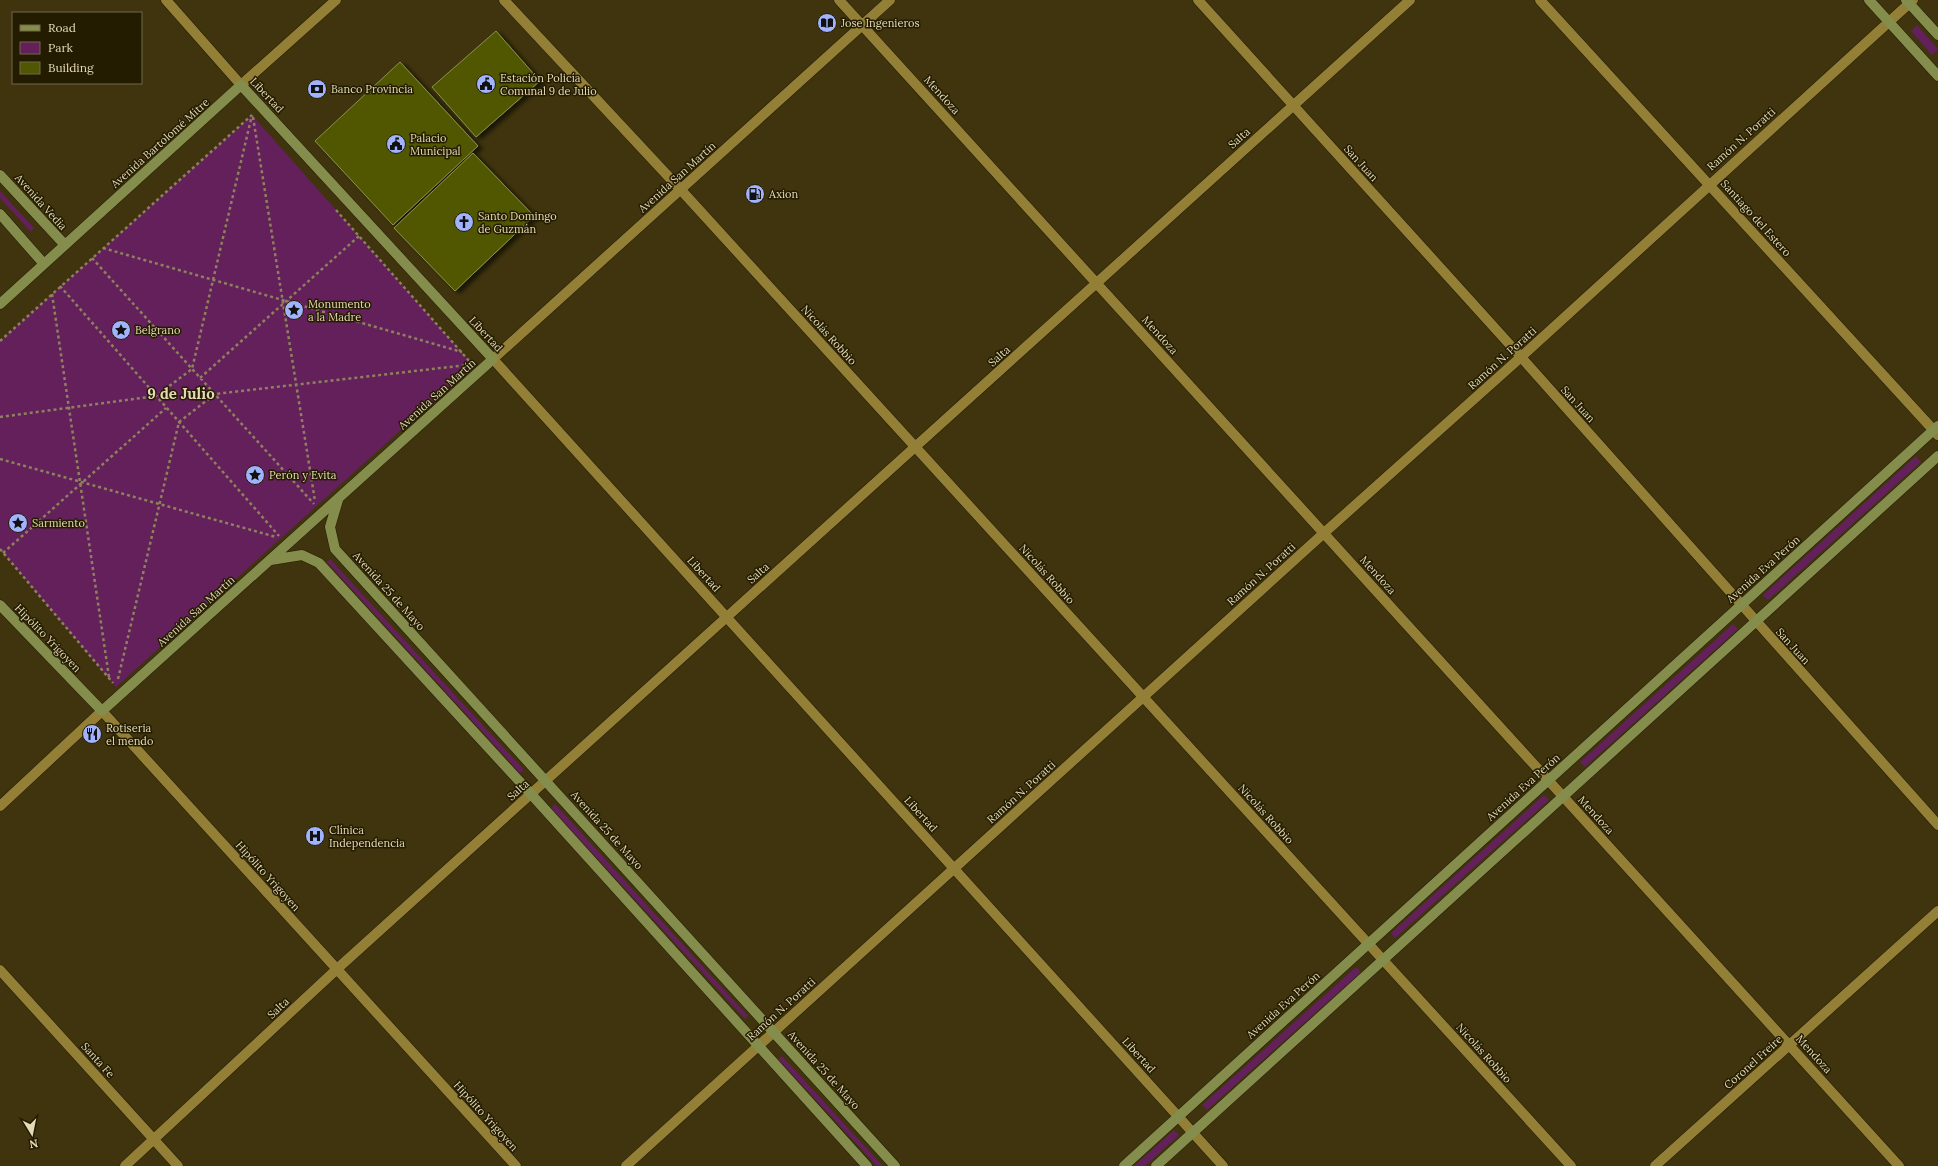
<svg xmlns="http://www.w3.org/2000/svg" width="1938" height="1166" font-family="Lora,serif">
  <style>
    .green { fill: #64205b }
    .building { fill: #515605; stroke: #8b924b; filter: url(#shadow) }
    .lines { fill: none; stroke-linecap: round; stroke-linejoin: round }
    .minor-casing { stroke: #221c05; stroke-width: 11 }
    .tertiary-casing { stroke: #221c05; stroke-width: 11 }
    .secondary-casing { stroke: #221c05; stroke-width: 11 }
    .path { stroke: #8d825d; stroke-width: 2.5; stroke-dasharray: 3 3; stroke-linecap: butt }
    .minor { stroke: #937f36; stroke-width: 10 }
    .tertiary { stroke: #937f36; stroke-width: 10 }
    .secondary { stroke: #848d4b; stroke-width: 10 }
    .labels { text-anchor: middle; stroke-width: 3; stroke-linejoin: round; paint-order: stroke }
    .poi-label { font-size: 11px; fill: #e4dab7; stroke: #241c00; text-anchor: start }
    .street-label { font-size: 11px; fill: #e4dab7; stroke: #241c00 }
    .district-label { font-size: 15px; font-weight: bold; fill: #e4dab7; stroke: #241c00 }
  </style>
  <defs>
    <filter id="shadow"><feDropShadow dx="4.5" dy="2.5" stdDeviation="2" flood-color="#0009"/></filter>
  </defs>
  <rect width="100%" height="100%" fill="#3f340d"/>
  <path class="green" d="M1917 25 1938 49 1932 55 1911 31Z
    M252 115 473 365 116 687 0 549V341Z
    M0 191 34 228 31 232 0 198Z
    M1916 456 1921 462 1768 600 1763 595Z
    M330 559 524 770 520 773 327 562Z
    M1733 624 1738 629 1585 767 1580 762Z
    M1544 795 1549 800 1395 938 1391 933Z
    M555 804 748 1016 745 1019 551 808Z
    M1356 967 1361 972 1207 1110 1202 1105Z
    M782 1056 883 1166H877L778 1059Z
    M1174 1130 1179 1135 1145 1166H1134Z"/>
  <path class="building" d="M496 31 540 81 476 137 432 87Z
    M400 62 478 146 393 225 315 141Z
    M473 153 534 216 455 291 394 228Z"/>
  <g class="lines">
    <g class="minor-casing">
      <path id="minor" d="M166 0 241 85
        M504 0 681 190 1571 1166
        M839 0 1899 1166
        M1198 0 1521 357 1938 825
        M1540 0 1938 435
        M493 359 1223 1166
        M102 711 516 1166
        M0 970 178 1166
        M125 1166 337 969 1410 0
        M626 1166 1324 533 1521 357 1913 0
        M1655 1166 1938 911"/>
    </g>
    <g class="tertiary-casing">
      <path id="tertiary" d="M241 85 336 0
        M493 359 890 0
        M0 806 102 711"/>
    </g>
    <g class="secondary-casing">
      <path id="secondary" d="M1869 0 1938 76
        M1906 0 1938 35
        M0 175 65 245
        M0 214 44 264
        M0 304 241 85 493 359 102 711 0 605
        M338 500 330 527 335 549 895 1166
        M271 560 302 555 319 563 531 794 867 1166
        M1124 1166 1938 426
        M1156 1166 1938 456"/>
    </g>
    <path class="path" d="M253 117 315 501
      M336 210 470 362
      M103 248 462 352
      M92 258 314 504
      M60 286 279 536
      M52 294 109 677
      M0 341 252 115
      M200 378 359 236
      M0 417 156 396 192 369 252 115
      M0 459 276 537
      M0 549 113 683
      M3 553 166 408
      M118 679 179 422 215 394 467 365"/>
    <use href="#minor" class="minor"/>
    <use href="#tertiary" class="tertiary"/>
    <use href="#secondary" class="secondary"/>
  </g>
  <defs>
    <g id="library-disc" transform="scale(1)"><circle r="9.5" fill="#a1b3fd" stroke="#241c00"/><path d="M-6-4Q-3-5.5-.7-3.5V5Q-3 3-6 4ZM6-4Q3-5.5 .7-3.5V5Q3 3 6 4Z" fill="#111"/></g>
    <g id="civic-disc" transform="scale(1)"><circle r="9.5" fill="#a1b3fd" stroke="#241c00"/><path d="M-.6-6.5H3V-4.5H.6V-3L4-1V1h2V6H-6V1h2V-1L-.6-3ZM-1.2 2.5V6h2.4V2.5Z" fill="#111"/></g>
    <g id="bank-disc" transform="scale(1)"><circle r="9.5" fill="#a1b3fd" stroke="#241c00"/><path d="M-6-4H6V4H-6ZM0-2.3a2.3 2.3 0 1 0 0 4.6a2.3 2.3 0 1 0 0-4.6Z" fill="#111"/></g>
    <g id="fuel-disc" transform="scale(1)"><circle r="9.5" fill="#a1b3fd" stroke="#241c00"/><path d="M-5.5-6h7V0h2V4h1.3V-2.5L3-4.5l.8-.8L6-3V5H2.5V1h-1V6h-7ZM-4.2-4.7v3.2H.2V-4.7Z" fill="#111"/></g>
    <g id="church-disc" transform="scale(1)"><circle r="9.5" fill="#a1b3fd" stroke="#241c00"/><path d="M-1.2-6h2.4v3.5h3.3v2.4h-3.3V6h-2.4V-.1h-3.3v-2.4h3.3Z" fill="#111"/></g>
    <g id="sight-disc" transform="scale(1)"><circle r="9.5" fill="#a1b3fd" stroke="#241c00"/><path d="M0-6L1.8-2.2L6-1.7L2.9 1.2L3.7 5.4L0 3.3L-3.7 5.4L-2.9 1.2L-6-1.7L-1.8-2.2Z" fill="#111"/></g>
    <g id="restaurant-disc" transform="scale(1)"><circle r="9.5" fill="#a1b3fd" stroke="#241c00"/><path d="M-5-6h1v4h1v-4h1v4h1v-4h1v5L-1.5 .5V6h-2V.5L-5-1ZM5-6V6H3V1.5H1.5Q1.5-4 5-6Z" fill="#111"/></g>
    <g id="hospital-disc" transform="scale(1)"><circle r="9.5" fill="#a1b3fd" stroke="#241c00"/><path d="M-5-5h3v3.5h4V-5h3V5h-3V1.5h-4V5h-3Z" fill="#111"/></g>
  </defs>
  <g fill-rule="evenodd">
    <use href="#library-disc" x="827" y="23"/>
    <use href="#civic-disc" x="486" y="84"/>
    <use href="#bank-disc" x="317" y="89"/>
    <use href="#civic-disc" x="396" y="144"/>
    <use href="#fuel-disc" x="755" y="194"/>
    <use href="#church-disc" x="464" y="222"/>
    <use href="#sight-disc" x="294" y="310"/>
    <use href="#sight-disc" x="121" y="330"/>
    <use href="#sight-disc" x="255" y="475"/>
    <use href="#sight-disc" x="18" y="523"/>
    <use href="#restaurant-disc" x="92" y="734"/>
    <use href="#hospital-disc" x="315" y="836"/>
  </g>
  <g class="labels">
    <g class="poi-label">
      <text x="841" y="27">Jose Ingenieros</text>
      <text x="500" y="82">Estación Policía<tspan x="500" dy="13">Comunal 9 de Julio</tspan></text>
      <text x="331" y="93">Banco Provincia</text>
      <text x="410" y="142">Palacio<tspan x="410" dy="13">Municipal</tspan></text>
      <text x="769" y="198">Axion</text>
      <text x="478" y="220">Santo Domingo<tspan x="478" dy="13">de Guzmán</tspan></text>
      <text x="308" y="308">Monumento<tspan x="308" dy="13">a la Madre</tspan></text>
      <text x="135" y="334">Belgrano</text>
      <text x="269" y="479">Perón y Evita</text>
      <text x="32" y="527">Sarmiento</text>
      <text x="106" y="732">Rotiseria<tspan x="106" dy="13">el mendo</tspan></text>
      <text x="329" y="834">Clínica<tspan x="329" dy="13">Independencia</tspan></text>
    </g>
    <g class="street-label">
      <text transform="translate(267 95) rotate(47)" y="4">Libertad</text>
      <text transform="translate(942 95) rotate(48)" y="4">Mendoza</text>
      <text transform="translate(1239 138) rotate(-42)" y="4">Salta</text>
      <text transform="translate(1741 139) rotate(-42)" y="4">Ramón N. Poratti</text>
      <text transform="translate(160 143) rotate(-42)" y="4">Avenida Bartolomé Mitre</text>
      <text transform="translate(1361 163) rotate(48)" y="4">San Juan</text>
      <text transform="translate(677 177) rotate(-42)" y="4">Avenida San Martín</text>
      <text transform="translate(41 202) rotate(48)" y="4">Avenida Vedia</text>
      <text transform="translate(1756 218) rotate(48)" y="4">Santiago del Estero</text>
      <text transform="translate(486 334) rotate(47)" y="4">Libertad</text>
      <text transform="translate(829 335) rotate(48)" y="4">Nicolás Robbio</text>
      <text transform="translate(1160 335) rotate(48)" y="4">Mendoza</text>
      <text transform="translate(999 356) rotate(-42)" y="4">Salta</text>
      <text transform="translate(1502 358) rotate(-42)" y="4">Ramón N. Poratti</text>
      <text transform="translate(437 394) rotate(-42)" y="4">Avenida San Martín</text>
      <text transform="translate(1578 404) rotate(48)" y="4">San Juan</text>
      <text transform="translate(1763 569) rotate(-42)" y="4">Avenida Eva Perón</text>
      <text transform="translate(758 573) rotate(-42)" y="4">Salta</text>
      <text transform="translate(704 574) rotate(48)" y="4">Libertad</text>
      <text transform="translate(1047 574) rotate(48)" y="4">Nicolás Robbio</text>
      <text transform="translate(1261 574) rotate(-42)" y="4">Ramón N. Poratti</text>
      <text transform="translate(1378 575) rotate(48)" y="4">Mendoza</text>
      <text transform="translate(389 591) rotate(48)" y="4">Avenida 25 de Mayo</text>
      <text transform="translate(196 611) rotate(-42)" y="4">Avenida San Martín</text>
      <text transform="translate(48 638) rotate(46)" y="4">Hipólito Yrigoyen</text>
      <text transform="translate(1793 646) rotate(48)" y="4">San Juan</text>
      <text transform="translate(1523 787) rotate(-42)" y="4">Avenida Eva Perón</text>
      <text transform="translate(518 790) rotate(-42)" y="4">Salta</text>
      <text transform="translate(1021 792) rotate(-42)" y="4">Ramón N. Poratti</text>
      <text transform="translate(921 814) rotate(48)" y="4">Libertad</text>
      <text transform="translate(1266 814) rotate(48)" y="4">Nicolás Robbio</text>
      <text transform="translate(1596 815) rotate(48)" y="4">Mendoza</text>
      <text transform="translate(607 830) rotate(48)" y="4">Avenida 25 de Mayo</text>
      <text transform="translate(268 876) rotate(48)" y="4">Hipólito Yrigoyen</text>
      <text transform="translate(1283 1005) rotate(-42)" y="4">Avenida Eva Perón</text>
      <text transform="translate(278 1008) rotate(-43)" y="4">Salta</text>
      <text transform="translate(781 1009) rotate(-42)" y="4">Ramón N. Poratti</text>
      <text transform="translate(1484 1053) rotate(48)" y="4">Nicolás Robbio</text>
      <text transform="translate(1814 1054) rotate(48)" y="4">Mendoza</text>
      <text transform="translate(1139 1055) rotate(48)" y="4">Libertad</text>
      <text transform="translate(98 1060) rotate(48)" y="4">Santa Fe</text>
      <text transform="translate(1753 1062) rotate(-42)" y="4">Coronel Freire</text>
      <text transform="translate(824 1070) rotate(48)" y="4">Avenida 25 de Mayo</text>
      <text transform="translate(486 1116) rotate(48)" y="4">Hipólito Yrigoyen</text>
    </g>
    <g class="district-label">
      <text x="181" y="399">9 de Julio</text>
    </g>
  </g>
  <rect x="12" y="12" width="130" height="72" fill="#241c00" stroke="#716849"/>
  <rect x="20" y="25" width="20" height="6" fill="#848d4b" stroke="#716849"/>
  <text x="48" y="32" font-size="12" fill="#e4dab7">Road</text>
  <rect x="20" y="42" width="20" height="12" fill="#64205b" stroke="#716849"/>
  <text x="48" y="52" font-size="12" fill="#e4dab7">Park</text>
  <rect x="20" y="62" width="20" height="12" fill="#515605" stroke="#716849"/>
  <text x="48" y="72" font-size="12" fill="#e4dab7">Building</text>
  <g transform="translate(32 1134) rotate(170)" stroke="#241c00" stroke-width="3" paint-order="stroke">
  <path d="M0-3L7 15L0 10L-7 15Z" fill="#e4dab7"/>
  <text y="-6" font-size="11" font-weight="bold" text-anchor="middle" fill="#e4dab7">N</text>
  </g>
</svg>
